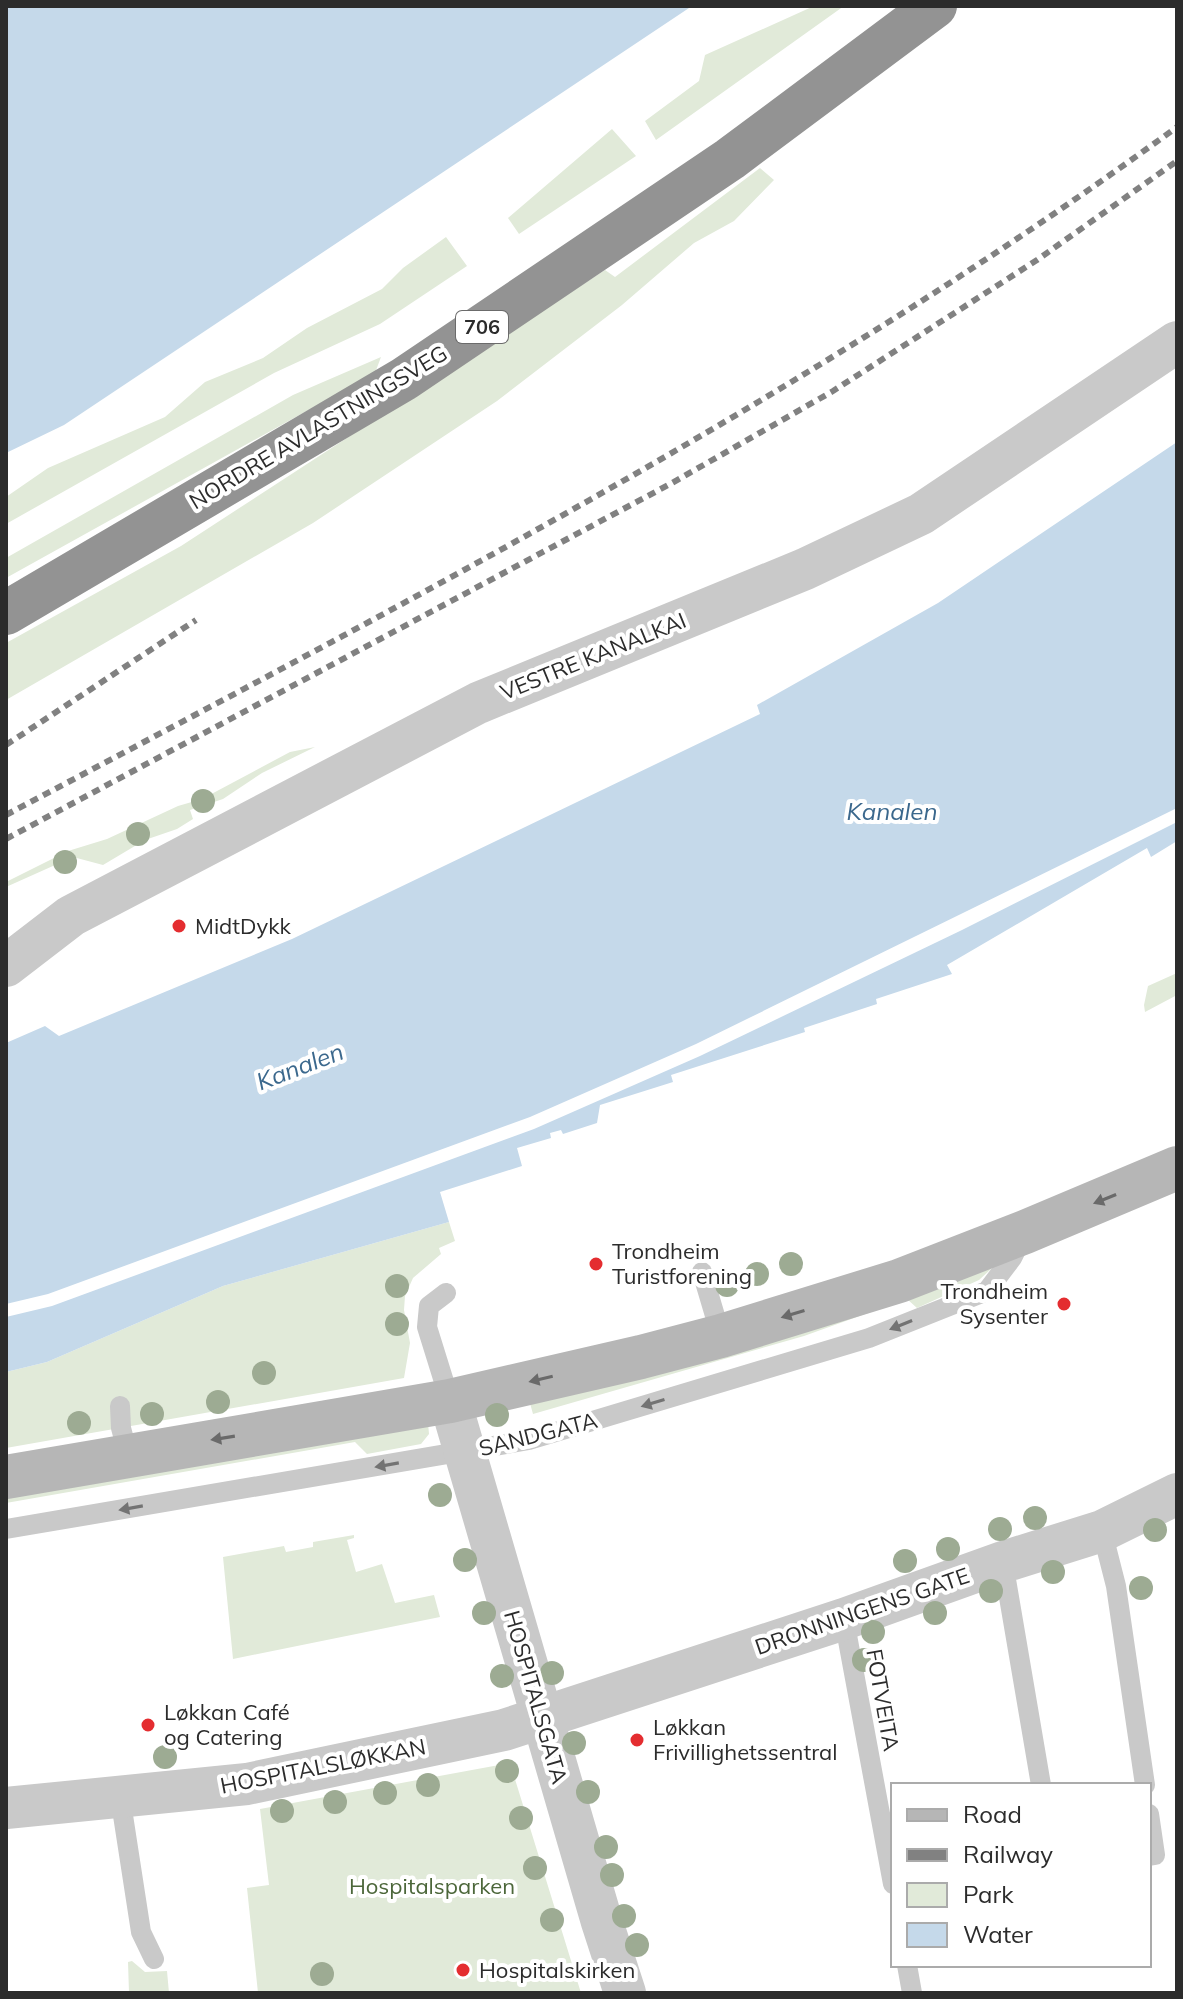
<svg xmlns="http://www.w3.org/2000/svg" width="1183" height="1999" font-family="Mulish,sans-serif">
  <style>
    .green { fill: #e1ead9 }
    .water { fill: #c5d9ea }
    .pier { fill: #fff }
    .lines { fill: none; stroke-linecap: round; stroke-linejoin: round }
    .lane { stroke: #c9c9c9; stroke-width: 20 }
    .street { stroke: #c9c9c9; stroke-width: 42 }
    .secondary { stroke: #b6b6b6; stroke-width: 44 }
    .highway { stroke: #939393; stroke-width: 44 }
    .tram { stroke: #818181; stroke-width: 2 }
    .rail { stroke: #818181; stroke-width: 6; stroke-dasharray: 8 6; stroke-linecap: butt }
    .tree { fill: #9dab93 }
    .oneway { fill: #6a6a6a }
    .oneway2 { fill: #737373 }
    .poi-dot { fill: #e42d30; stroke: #fff; stroke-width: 3 }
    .labels { text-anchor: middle; stroke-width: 8; stroke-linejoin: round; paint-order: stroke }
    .shield { fill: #fff; stroke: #6b6b6b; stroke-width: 2 }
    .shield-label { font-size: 20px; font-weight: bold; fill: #2c2c2c }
    .street-label { font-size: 22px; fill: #2c2c2c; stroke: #fff }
    .poi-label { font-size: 22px; fill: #2c2c2c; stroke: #fff; text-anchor: start }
    .park-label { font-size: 22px; fill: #4c673a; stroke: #fff }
    .water-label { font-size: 24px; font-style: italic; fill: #3b688d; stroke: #fff }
  </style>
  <rect width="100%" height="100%" fill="#fff"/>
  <path class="green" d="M814 6H844L656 140 645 121 699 81 705 55Z
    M612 129 636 156 519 234 508 218Z
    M760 168 774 180 734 221 694 243 622 305 497 401 313 523 6 700V643L181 546 605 270 615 277Z
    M446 237 467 266 380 324 274 373 6 524V497L48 468 165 417 205 382 263 358 307 328 382 289 403 268Z
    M381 357 375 373 6 578V558L293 395Z
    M315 747 262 773 223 799 190 810 193 819 177 829 145 840 103 865 73 857 6 887V882L68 851 107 839 178 806 202 799 290 752Z
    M1177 973V995L1145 1012 1144 1005 1148 986Z
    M449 1222 455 1241 439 1248 441 1254 413 1278 405 1296 404 1310 410 1343 404 1378 6 1448V1372L47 1362 223 1286Z
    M988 1259 991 1269 979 1280 917 1308 907 1299 804 1336 533 1414 528 1396Z
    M428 1423 429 1434 421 1444 367 1454 355 1442 6 1503V1488Z
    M354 1535V1538L347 1540 356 1572 382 1564 395 1603 434 1595 440 1617 233 1659 223 1557 284 1546 286 1552 313 1547V1542Z
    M510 1763 581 1993H258L247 1888 269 1885 260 1809Z
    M132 1961 145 1972 167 1971 169 1993H129L128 1962Z"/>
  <path class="water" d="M6 6H692L64 425 6 453Z
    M1177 442V841L1151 857 1147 848 947 965 952 974 876 999 877 1004 804 1028 805 1032 671 1075 673 1082 600 1105 597 1123 563 1134 561 1130 550 1133 551 1138 517 1148 522 1166 440 1192 449 1222 223 1286 47 1362 6 1372V1043L45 1026 59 1036 292 939 760 714 757 705 938 603Z"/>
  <path class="pier" d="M1177 808V822L962 930 700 1056 534 1129 52 1306 6 1317V1304L48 1294 530 1117 696 1044Z"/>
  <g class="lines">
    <path class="lane" d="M702 1272 721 1336
      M446 1293 429 1306 427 1327 450 1401
      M120 1406 121 1428 128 1454
      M6 1529 529 1440 869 1338 987 1291 1012 1258 1021 1240
      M1102 1531 1116 1586 1145 1785
      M1003 1562 1041 1785
      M844 1619 893 1884
      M120 1796 141 1932 154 1959
      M1149 1814 1155 1855 1149 1856
      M907 1965 912 1993"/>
    <path class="street" d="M6 966 71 916 478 703 805 569 921 514 1177 342
      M450 1401 602 1922 625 1993
      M6 1808 247 1784 504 1730 844 1619 1003 1562 1102 1531 1177 1494"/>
    <path class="secondary" d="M6 1477 450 1401 641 1357 721 1336 899 1281 1025 1232 1177 1168"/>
    <path class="highway" d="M6 613 404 379 730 159 935 6"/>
    <path class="tram" d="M1174 1993H1177"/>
    <path class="rail" d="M6 745 196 620
      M6 815C406 603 811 394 1177 127
      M6 839 672 483 833 391 1037 260 1177 161"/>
  </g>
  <g class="tree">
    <circle cx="203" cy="801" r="12"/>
    <circle cx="138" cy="834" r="12"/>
    <circle cx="65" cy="862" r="12"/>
    <circle cx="791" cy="1264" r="12"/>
    <circle cx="757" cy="1274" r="12"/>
    <circle cx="727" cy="1285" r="12"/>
    <circle cx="397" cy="1286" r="12"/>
    <circle cx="397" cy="1324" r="12"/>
    <circle cx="264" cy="1373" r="12"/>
    <circle cx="218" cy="1402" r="12"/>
    <circle cx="152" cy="1414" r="12"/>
    <circle cx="497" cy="1415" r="12"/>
    <circle cx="79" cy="1423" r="12"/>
    <circle cx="440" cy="1495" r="12"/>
    <circle cx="1035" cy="1518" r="12"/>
    <circle cx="1000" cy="1529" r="12"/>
    <circle cx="1155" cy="1530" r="12"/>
    <circle cx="948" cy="1549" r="12"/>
    <circle cx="465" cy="1560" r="12"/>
    <circle cx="905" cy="1561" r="12"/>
    <circle cx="1053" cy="1572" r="12"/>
    <circle cx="1141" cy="1588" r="12"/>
    <circle cx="991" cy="1591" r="12"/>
    <circle cx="484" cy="1613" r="12"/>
    <circle cx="935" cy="1613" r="12"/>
    <circle cx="873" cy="1632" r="12"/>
    <circle cx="864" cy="1660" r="12"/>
    <circle cx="552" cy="1673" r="12"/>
    <circle cx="502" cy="1676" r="12"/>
    <circle cx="574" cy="1743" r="12"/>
    <circle cx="165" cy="1757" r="12"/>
    <circle cx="507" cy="1771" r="12"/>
    <circle cx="428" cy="1785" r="12"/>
    <circle cx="588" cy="1792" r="12"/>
    <circle cx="385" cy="1793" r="12"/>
    <circle cx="335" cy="1802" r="12"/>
    <circle cx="282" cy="1811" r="12"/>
    <circle cx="521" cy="1818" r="12"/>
    <circle cx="606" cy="1847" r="12"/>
    <circle cx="535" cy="1868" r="12"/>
    <circle cx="612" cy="1875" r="12"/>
    <circle cx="624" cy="1916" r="12"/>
    <circle cx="552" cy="1920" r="12"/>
    <circle cx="637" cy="1945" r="12"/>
    <circle cx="322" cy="1974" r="12"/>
  </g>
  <defs><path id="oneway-solid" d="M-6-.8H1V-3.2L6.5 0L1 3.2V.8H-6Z" transform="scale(2)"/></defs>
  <g class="oneway">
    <use href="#oneway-solid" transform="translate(1105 1199) rotate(158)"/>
    <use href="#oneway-solid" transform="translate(793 1314) rotate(163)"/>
    <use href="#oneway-solid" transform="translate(541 1379) rotate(167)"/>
    <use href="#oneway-solid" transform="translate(223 1438) rotate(171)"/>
  </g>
  <g class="oneway2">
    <use href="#oneway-solid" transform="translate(901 1325) rotate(158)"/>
    <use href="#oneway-solid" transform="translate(653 1403) rotate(163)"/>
    <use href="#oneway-solid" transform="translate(387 1465) rotate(170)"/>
    <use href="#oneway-solid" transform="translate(131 1508) rotate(170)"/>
  </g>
  <g class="poi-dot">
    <circle cx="179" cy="926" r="8"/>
    <circle cx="596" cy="1264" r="8"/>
    <circle cx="1064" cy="1304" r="8"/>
    <circle cx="148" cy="1725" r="8"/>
    <circle cx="637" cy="1740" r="8"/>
    <circle cx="463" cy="1970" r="8"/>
  </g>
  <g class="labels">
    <rect class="shield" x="456" y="311" width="52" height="32" rx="6"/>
    <g class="shield-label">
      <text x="482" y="334">706</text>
    </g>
    <g class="street-label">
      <text transform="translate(318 427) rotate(-31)" y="8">NORDRE AVLASTNINGSVEG</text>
      <text transform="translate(593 656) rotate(-22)" y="8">VESTRE KANALKAI</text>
      <text transform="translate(538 1434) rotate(-14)" y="8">SANDGATA</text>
      <text transform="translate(862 1611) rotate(-19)" y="8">DRONNINGENS GATE</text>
      <text transform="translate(536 1697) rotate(74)" y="8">HOSPITALSGATA</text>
      <text transform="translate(883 1700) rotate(80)" y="8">FOTVEITA</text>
      <text transform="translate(323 1766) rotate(-11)" y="8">HOSPITALSLØKKAN</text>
    </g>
    <g class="poi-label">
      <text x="195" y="934">MidtDykk</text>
      <text x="612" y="1259">Trondheim<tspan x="612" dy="25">Turistforening</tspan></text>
      <text x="1048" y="1299" text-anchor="end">Trondheim<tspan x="1048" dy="25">Sysenter</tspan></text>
      <text x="164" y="1720">Løkkan Café<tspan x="164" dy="25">og Catering</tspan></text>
      <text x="653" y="1735">Løkkan<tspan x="653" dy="25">Frivillighetssentral</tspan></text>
      <text x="479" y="1978">Hospitalskirken</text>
    </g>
    <g class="park-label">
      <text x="432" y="1894">Hospitalsparken</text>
    </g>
    <g class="water-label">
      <text x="892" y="820">Kanalen</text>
      <text transform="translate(300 1067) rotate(-21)" y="8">Kanalen</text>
    </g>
  </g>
  <rect width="1183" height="1999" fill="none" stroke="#2c2c2c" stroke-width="16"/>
  <rect x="891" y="1783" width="260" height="184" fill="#ffffff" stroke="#ababab" stroke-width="2"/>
  <rect x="907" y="1809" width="40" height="12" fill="#b6b6b6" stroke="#ababab" stroke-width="2"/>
  <text x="963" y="1823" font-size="24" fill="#2c2c2c">Road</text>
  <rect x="907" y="1849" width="40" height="12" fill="#818181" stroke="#ababab" stroke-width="2"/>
  <text x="963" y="1863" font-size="24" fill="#2c2c2c">Railway</text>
  <rect x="907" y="1883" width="40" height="24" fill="#e1ead9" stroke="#ababab" stroke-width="2"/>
  <text x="963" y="1903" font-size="24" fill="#2c2c2c">Park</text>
  <rect x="907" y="1923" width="40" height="24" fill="#c5d9ea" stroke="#ababab" stroke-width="2"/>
  <text x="963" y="1943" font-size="24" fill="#2c2c2c">Water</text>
</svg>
